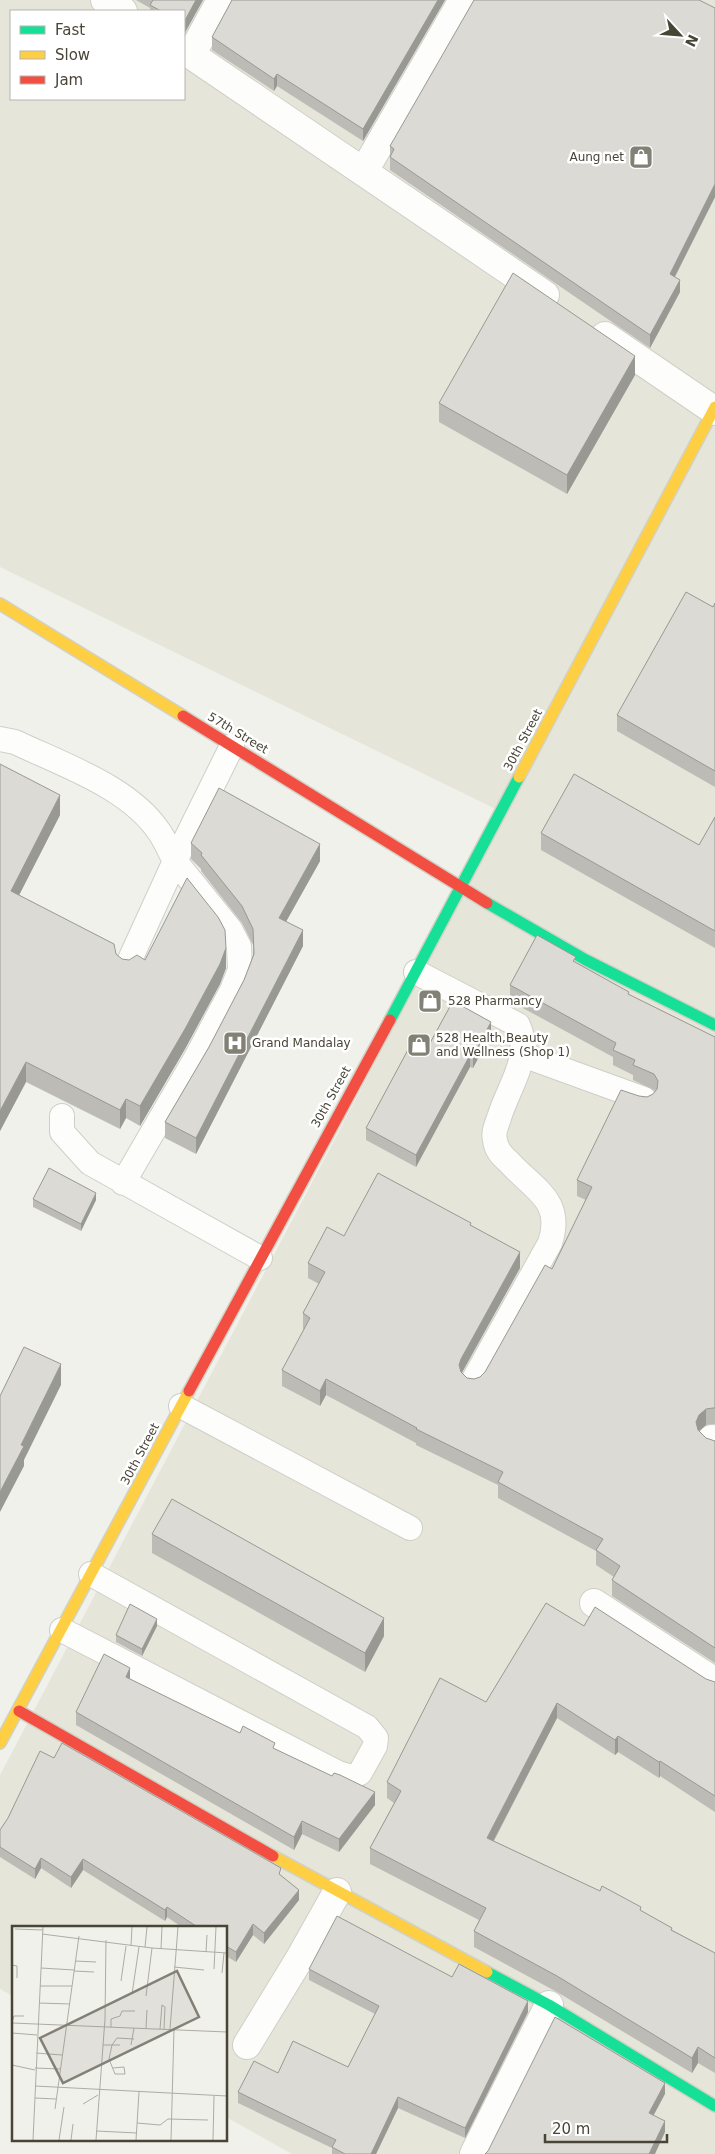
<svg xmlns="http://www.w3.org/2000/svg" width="715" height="2154" font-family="'DejaVu Sans',sans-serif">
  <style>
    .residential { fill: #e5e5d9; fill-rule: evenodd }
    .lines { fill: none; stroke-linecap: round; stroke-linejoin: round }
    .lane-casing { stroke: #cfcfc9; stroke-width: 26 }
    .street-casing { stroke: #cfcfc9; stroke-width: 30 }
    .fast-casing { stroke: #d1d1c5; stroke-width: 14 }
    .slow-casing { stroke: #d1d1c5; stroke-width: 14 }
    .jam-casing { stroke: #d1d1c5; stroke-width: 14 }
    .lane { stroke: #fdfdfc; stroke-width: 24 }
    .street { stroke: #fdfdfc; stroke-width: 28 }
    .fast { stroke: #16e098; stroke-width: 11 }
    .slow { stroke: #ffcf43; stroke-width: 11 }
    .jam { stroke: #f24e42; stroke-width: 11 }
    .wall { fill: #bcbbb6 }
    .shaded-wall { fill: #999994 }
    .building { fill: #dbdad4; stroke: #999994 }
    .labels { text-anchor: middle; stroke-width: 5; stroke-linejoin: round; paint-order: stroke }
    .poi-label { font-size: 12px; fill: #484537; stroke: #fff; text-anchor: start }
    .street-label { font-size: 12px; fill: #484537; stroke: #fff }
    .inset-road { fill: none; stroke: #adaca4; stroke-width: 1 }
    .view { fill: #838176; fill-opacity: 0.15; stroke: #838176; stroke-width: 2.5 }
    .inset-edge { fill: none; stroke: #484537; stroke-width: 2.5 }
  </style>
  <rect width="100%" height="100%" fill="#f1f1ec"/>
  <path class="residential" d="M0 0H715V2154H292L226 2117V1928H14V1997L0 1989V1775L506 814 0 567ZM11 11H184V99H11Z"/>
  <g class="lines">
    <g class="lane-casing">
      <path id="lane" d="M0 739 15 742C63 765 130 787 160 833 166 842 170 852 175 861
        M175 861 232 746
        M416 972 518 1025C533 1057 508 1087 499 1118 496 1126 493 1133 495 1140 496 1150 502 1156 509 1162 534 1190 564 1200 550 1243L473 1381
        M523 1055 644 1099
        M62 1116V1132L90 1163 260 1258
        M123 1183 197 1056 232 990 240 970 239 946 230 929 175 861 127 966
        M181 1406 410 1528
        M62 1630 338 1773 352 1777 360 1773 375 1746 376 1738 367 1727 91 1574"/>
    </g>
    <g class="street-casing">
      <path id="street" d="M105 0 123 11
        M184 50 545 295
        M191 55 221 0
        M364 171 463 0
        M605 336 715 411
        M712 1439 715 1441
        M594 1603 715 1682
        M247 2045 300 1958 337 1892
        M474 2154 549 2005"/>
    </g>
    <g class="fast-casing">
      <path id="fast" d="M487 903 586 960 715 1025
        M390 1020 519 777
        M487 1972 549 2005 715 2106"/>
    </g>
    <g class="slow-casing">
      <path id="slow" d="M0 604 183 716
        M519 777 715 407
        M0 1743 189 1391
        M273 1856 487 1972"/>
    </g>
    <g class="jam-casing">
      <path id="jam" d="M183 716 487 903
        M189 1391 390 1020
        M19 1711 273 1856"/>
    </g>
    <use href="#lane" class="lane"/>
    <use href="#street" class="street"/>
    <use href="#fast" class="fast"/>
    <use href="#slow" class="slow"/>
    <use href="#jam" class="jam"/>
  </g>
  <path class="wall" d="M136 0H203L184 35V11H150V8Z
    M232 0H445L363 141 277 86 274 91 212 50V37Z
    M715 8V197L675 277 680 292 650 348 390 170V146Z
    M635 375 567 494 439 422V403Z
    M715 603V787L617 731V715L713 607Z
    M0 764 60 815 19 895 116 954 122 959 129 960H145L226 968 220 984 185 1049 140 1126 126 1118 120 1129 26 1082 0 1131Z
    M715 817V948L541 850V833L699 845Z
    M191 843 320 861 286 922 303 946 196 1154 165 1138V1122L209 1047 244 980 253 955V945L242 923 201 871V869L191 859Z
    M576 963 629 995 715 1037V1424H713L706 1425 699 1431 706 1438 715 1441V1663L612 1596V1580L614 1577 596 1565V1551L498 1498V1485L416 1445V1443L326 1395 320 1406 282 1386V1370L304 1330 303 1329V1313L319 1284 308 1278V1263L344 1236 471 1225 520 1268 462 1373 467 1378 474 1379 480 1377 485 1372 552 1269 586 1200 577 1196V1180L639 1096 647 1097 653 1094 655 1091 654 1090 633 1080V1075L613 1065V1057L510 1001V985Z
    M491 1034 473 1068 470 1067 416 1167 366 1140V1128Z
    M33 1199 96 1200 81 1231 33 1207Z
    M152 1534 384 1636 365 1672 152 1553Z
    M157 1626 142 1656 116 1642V1635Z
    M584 1626 706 1679 715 1682V1812L660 1776 659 1778 618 1752 615 1755 557 1718 494 1841 641 1911 672 1930 715 1953V2073L698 2063 692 2073 557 1992 474 1947V1931L479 1920 370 1864V1848L394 1803 387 1798V1782L486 1702Z
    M130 1680 240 1733 275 1749 375 1805 339 1852 302 1834 294 1850 76 1725V1712Z
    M0 1830 281 1876 299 1900 264 1944 253 1935 236 1962 226 1956V1928H183L167 1917 165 1921 83 1870 71 1888 41 1868 35 1879 0 1857Z
    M309 1969 452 1977 528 2012 465 2138 398 2108 376 2154H332V2148L238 2103V2092L278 2073 348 2067 375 2014 309 1980Z"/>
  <path class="shaded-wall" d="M196 0H203L184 34V22Z
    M438 0H445L363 141V129Z
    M277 74V86L274 91V79Z
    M715 184V197L670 286V274Z
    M680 280V292L650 348V335Z
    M635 356V375L567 494V475Z
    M60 795V815L11 911V891Z
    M320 844V861L279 934V918Z
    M303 930V946L196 1154V1138Z
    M226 948V968L220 984 185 1049 140 1126V1106Z
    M491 1022V1034L473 1068V1056Z
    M470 1055V1067L416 1167V1155Z
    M26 1062V1082L0 1131V1111Z
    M126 1099V1118L120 1129V1110Z
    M96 1193V1200L81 1231V1224Z
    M520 1252V1268L461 1374 459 1365 461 1359Z
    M61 1364V1385L24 1460V1466L0 1512V1492L21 1445Z
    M326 1379V1395L320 1406V1391Z
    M706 1409V1425L699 1431 696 1438V1422L699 1415Z
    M384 1618V1636L365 1672V1653Z
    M157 1619V1626L142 1656V1649Z
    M130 1668V1681L126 1677Z
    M557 1703V1718L487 1853V1838Z
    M618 1736V1752L615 1755V1740Z
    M660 1761V1776L659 1778V1762Z
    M375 1792V1805L339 1852V1839Z
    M302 1821V1834L294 1850V1837Z
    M41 1858V1868L35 1879V1869Z
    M83 1859V1870L71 1888V1877Z
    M299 1890V1900L264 1944V1933Z
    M167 1907V1917L165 1921V1910Z
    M253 1924V1935L236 1962V1952Z
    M528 2001V2012L465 2138V2128Z
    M698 2047V2063L692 2073V2058Z
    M665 2083V2094L649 2124V2113Z
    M398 2097V2108L376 2154H371Z
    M665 2121V2132L655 2154H649Z"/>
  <path class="building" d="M153 0H196L184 22V11H161L150 5Z
    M232 0H438L363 129 277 74 274 79 212 37Z
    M474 0H699L715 8V184L670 274 680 280 650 335 390 157 394 149 390 146Z
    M513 273 635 356 567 475 439 403Z
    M686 592 713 607 715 603V771L617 715Z
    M0 764 60 795 11 891 114 944 116 954 122 959 129 960 137 955 145 960 187 878 218 917 225 930 226 948 220 964 185 1029 140 1106 126 1099 120 1110 26 1062 0 1111Z
    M574 774 699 845 715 817V931L541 833Z
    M219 788 320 844 279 918 303 930 196 1138 165 1122 209 1047 244 980 254 954 253 929 242 906 201 855 202 853 191 843Z
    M537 935 576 957 573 961 629 992 628 994 715 1037V1408H713L706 1409 699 1415 696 1422 698 1430 706 1438 715 1441V1648L612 1580 620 1566 596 1550 603 1539 498 1482 503 1472 416 1429 417 1428 326 1379 320 1391 282 1370 310 1318 303 1313 325 1272 308 1263 327 1227 344 1236 378 1173 471 1223 470 1225 520 1252 461 1359 459 1365 461 1372 467 1378 474 1379 480 1377 485 1372 545 1265 552 1269 592 1187 577 1180 621 1090 639 1096 647 1097 653 1094 657 1089 658 1081 654 1074 633 1065 635 1060 613 1050 616 1043 510 985Z
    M453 1001 491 1022 473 1056 470 1055 416 1155 366 1128 410 1046 424 1054Z
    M49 1168 96 1193 81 1224 33 1199Z
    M24 1347 61 1364 21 1445 24 1446 0 1492V1396Z
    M172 1499 384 1618 365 1653 152 1534Z
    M546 1603 584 1626 595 1607 706 1679 715 1682V1796L660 1761 659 1762 618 1736 615 1740 557 1703 487 1838 600 1891 602 1886 641 1907 640 1910 672 1928 671 1930 715 1953V2058L698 2047 692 2058 557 1976 474 1931 486 1908 370 1848 401 1791 387 1782 440 1678 486 1702Z
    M130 1604 157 1619 142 1649 116 1635Z
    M104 1654 130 1668 126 1677 240 1733 243 1726 275 1743 273 1748 332 1776 334 1773 340 1775 375 1792 339 1839 302 1821 294 1837 76 1712Z
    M62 1743 281 1868 279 1874 299 1890 264 1933 253 1924 236 1952 226 1946V1928H199L167 1907 165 1910 83 1859 71 1877 41 1858 35 1869 0 1847V1830L8 1818 40 1751 54 1758Z
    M337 1916 452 1977 459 1964 528 2001 465 2128 398 2097 371 2154H345L332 2147 336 2140 238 2092 254 2061 278 2073 293 2041 348 2067 379 2006 309 1969Z
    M555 2017 665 2083 649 2113 665 2121 649 2154H485L488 2151Z"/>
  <defs>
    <g id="shop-square" transform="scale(1.25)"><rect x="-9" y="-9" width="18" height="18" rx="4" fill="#838176" stroke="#fff"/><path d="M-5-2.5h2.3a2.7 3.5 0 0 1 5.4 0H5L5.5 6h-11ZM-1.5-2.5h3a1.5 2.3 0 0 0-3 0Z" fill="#fff"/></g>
    <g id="hospital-square" transform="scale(1.25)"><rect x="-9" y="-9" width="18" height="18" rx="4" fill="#838176" stroke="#fff"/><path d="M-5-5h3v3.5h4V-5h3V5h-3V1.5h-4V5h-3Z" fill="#fff"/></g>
  </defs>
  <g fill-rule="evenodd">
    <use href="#shop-square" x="641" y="157"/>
    <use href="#shop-square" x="430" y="1001"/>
    <use href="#hospital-square" x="235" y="1043"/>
    <use href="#shop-square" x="419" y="1045"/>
  </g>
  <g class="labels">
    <g class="poi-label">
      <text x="624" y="161" text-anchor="end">Aung net</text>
      <text x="448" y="1005">528 Pharmancy</text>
      <text x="436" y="1042">528 Health,Beauty<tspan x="436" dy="14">and Wellness (Shop 1)</tspan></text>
      <text x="252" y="1047">Grand Mandalay</text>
    </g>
    <g class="street-label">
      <text transform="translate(238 733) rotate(31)" y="4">57th Street</text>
      <text transform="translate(523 740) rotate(-62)" y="4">30th Street</text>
      <text transform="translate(331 1097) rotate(-61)" y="4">30th Street</text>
      <text transform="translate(140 1454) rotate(-62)" y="4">30th Street</text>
    </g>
  </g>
  <g transform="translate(12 1926)">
    <rect width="215" height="215" fill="#f1f1ec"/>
    <path class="inset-road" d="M3 3 31 4M30 8 140 22 215 27M119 20 120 1M133 21 135 1M149 23 150 1M194 26 195 9M63 35 84 36M0 39 5 40V52M162 41 192 44M29 42 62 44M202 43 204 1M62 45 82 46M210 47 212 27M109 55 114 20M28 60H60M120 68 127 21M134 70 140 22M27 77 58 78M0 96 2 90H12M0 97 215 106M99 101V93L108 90 110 85H123M134 102 135 84M148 103 150 79 153 81 152 103M158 103 166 1M0 107 25 109M91 119H100L97 133 103 148H113L112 141 101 142M108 119H100L105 112 122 113M119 119 122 102M24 127 50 129M0 139 23 144M23 142 48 143M23 160 215 170M23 172 44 173M71 178 86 169M43 183 67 10M125 197 148 199 156 193 196 194M84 205 125 207M21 214 31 1M47 214 52 181M59 214 61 198M84 214 93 93 94 14M124 214 127 166M159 214 162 103M201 214 202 170"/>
    <path class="view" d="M165 45 187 91 51 157 28 112Z"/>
    <rect width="215" height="215" class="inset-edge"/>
  </g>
  <rect x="10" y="10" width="175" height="90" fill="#ffffff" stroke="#b6b5af"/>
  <rect x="20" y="26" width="25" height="8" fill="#16e098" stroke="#b6b5af"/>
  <text x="55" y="35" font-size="15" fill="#484537">Fast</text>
  <rect x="20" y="51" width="25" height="8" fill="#ffcf43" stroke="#b6b5af"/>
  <text x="55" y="60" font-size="15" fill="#484537">Slow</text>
  <rect x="20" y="76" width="25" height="8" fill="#f24e42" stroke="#b6b5af"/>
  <text x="55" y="85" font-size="15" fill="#484537">Jam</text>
  <g transform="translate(680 35) rotate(116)" stroke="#ffffff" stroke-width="4" paint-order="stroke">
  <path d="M0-4L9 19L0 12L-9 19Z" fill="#484537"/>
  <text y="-8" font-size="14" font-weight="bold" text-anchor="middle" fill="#484537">N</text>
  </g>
  <path d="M545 2134v8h122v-8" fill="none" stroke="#484537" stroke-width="2.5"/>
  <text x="552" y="2134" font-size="15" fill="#484537" stroke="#ffffff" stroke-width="4" paint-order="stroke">20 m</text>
</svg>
